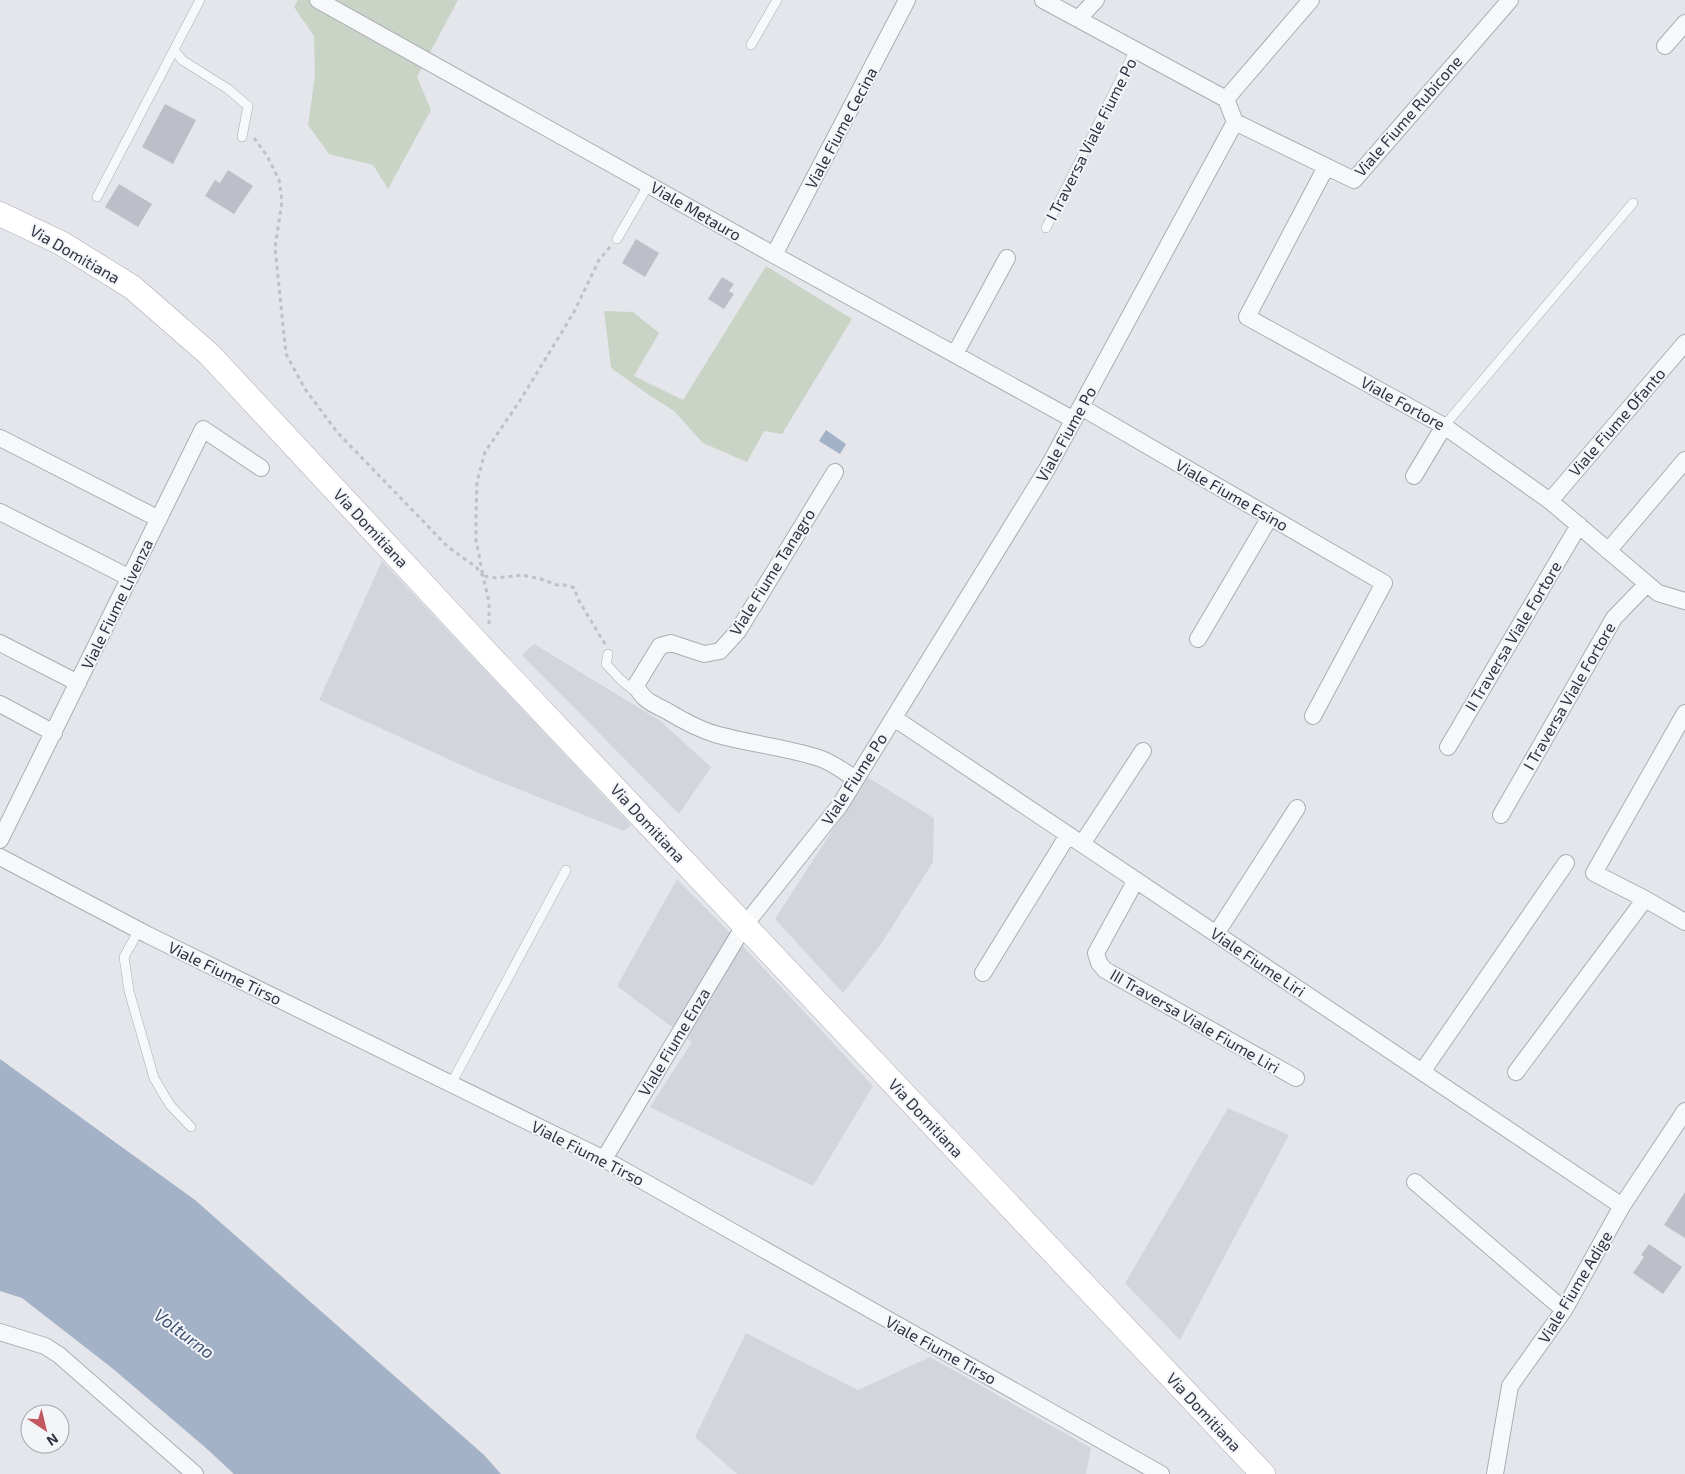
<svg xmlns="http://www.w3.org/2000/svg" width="1685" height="1474" font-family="'Exo 2',sans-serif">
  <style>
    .built { fill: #d3d5dc }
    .green { fill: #c9d4c6 }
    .water { fill: #a4b2c7 }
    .building { fill: #bcbfc7 }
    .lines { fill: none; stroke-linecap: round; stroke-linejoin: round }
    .lane-casing { stroke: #aaadb5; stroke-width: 10 }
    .street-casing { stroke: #aaadb5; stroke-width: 18 }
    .secondary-casing { stroke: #aaadb5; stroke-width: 25 }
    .path { stroke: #bfc1c6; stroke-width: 3; stroke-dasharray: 4 4; stroke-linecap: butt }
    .lane { stroke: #f7f8f9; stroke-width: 9 }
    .street { stroke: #f7f8f9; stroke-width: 16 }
    .secondary { stroke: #fff; stroke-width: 24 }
    .labels { text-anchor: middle; stroke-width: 4; stroke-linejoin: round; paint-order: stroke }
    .street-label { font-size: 16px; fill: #2e3342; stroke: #f4f5f8 }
    .water-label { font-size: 18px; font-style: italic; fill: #3c4f71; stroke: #f4f5f8 }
  </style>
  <rect width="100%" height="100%" fill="#e4e6eb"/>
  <path class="built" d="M382 561 631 825 624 831 483 775 319 700Z
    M534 644 659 720 711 767 679 814 522 655Z
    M867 777 934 818 933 862 881 944 843 993 775 919Z
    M677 879 744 947 873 1086 813 1186 650 1107 692 1042 617 986Z
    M1228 1108 1289 1135 1180 1340 1125 1283Z
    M746 1333 858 1390 930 1357 1091 1448 1086 1474H737L695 1437Z"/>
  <path class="green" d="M298 0H458L417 77 431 110 388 189 373 165 329 154 308 125 315 76 314 36 294 7Z
    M766 266 852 319 782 434 764 431 747 462 703 443 674 411 649 395 611 368 604 311 633 312 659 333 634 376 683 400Z"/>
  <path class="water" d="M826 430 846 444 840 454 819 441Z
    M0 1059 195 1200 484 1455 501 1474H234L206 1448 112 1368 22 1298 0 1291Z"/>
  <path class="building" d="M165 104 196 120 173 164 142 147Z
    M228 170 253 186 234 214 205 196 215 180 220 183Z
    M119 184 152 204 138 227 105 207Z
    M636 239 659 253 645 277 622 263Z
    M722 277 734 284 729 291 734 294 724 309 708 299Z
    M1685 1192V1238L1664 1225Z
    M1649 1244 1682 1267 1663 1294 1633 1273 1644 1257 1641 1255Z"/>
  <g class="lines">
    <g class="lane-casing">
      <path id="lane" d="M751 45 777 0
        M174 50 182 60 228 89 248 106 242 137
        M97 197 200 0
        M1046 228 1135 50
        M617 239 649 184
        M1444 426 1633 203
        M608 654 606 664 621 680 637 693
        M139 930 124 957 129 991 154 1078 170 1105 191 1127
        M451 1084 566 870"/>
    </g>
    <g class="street-casing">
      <path id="street" d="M318 0 774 255 1074 420
        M1078 19 1096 0
        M1665 46 1685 23
        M1226 99 1311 0
        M1235 122 1354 180 1510 0
        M1326 167 1247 317 1444 426 1550 501 1658 593 1685 601
        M774 255 907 0
        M955 354 1007 258
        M1081 407 1384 583 1313 716
        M0 438 159 519
        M835 472 738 631 720 651 704 654 671 643 660 646 636 685C642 700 653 704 667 711 682 720 698 729 715 734 749 744 785 747 819 758 832 762 844 772 856 779
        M1414 476 1444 426
        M1550 501 1685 343
        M0 512 130 578
        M1608 551 1685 460
        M1198 639 1270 517
        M0 643 78 683
        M0 704 54 733
        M1685 713 1594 873 1645 899 1685 922
        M894 718 1622 1206
        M1448 747 1579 525
        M1501 815 1614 618 1647 584
        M0 840 203 429 261 468
        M1082 844 1143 751
        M0 857 148 935 604 1159 1161 1474
        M1136 880 1096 953 1099 963 1105 970 1296 1078
        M1216 934 1297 808
        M983 973 1068 835
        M1422 1072 1566 863
        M1516 1072 1645 899
        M604 1159 744 926 840 805 1047 469 1235 122 1226 99 1043 0
        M1415 1182 1564 1310
        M0 1332 45 1346 59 1355 195 1474
        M1495 1474 1510 1386 1564 1310 1622 1206 1685 1111"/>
    </g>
    <g class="secondary-casing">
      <path id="secondary" d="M0 214 61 243 132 287 210 355 485 651 1263 1474"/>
    </g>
    <path class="path" d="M254 138 267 156 279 180 282 201 275 248 286 354 305 389 337 432 448 547 476 567 483 576 489 602V626
      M605 644 579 601 574 588 567 585H557L541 579 522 575 497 578 483 576 476 540V515L477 482 485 452 521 399 574 312 599 260 610 247"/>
    <use href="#lane" class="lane"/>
    <use href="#street" class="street"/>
    <use href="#secondary" class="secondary"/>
  </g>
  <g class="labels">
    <g class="street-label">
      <text transform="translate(1408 116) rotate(-49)" y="6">Viale Fiume Rubicone</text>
      <text transform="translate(841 128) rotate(-62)" y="6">Viale Fiume Cecina</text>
      <text transform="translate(1091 139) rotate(-63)" y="6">I Traversa Viale Fiume Po</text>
      <text transform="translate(696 211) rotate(30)" y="6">Viale Metauro</text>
      <text transform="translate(75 254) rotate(30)" y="6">Via Domitiana</text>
      <text transform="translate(1403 403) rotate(29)" y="6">Viale Fortore</text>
      <text transform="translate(1617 422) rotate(-49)" y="6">Viale Fiume Ofanto</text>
      <text transform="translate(1066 434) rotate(-61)" y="6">Viale Fiume Po</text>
      <text transform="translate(1232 495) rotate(30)" y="6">Viale Fiume Esino</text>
      <text transform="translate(371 528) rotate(47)" y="6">Via Domitiana</text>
      <text transform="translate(772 572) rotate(-58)" y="6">Viale Fiume Tanagro</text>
      <text transform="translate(117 604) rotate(-64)" y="6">Viale Fiume Livenza</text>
      <text transform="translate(1513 636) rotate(-59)" y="6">II Traversa Viale Fortore</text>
      <text transform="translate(1569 696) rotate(-60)" y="6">I Traversa Viale Fortore</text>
      <text transform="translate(854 779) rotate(-57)" y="6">Viale Fiume Po</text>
      <text transform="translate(648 823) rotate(47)" y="6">Via Domitiana</text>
      <text transform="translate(1258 962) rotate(34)" y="6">Viale Fiume Liri</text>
      <text transform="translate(225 973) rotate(26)" y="6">Viale Fiume Tirso</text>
      <text transform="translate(1195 1021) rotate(30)" y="6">III Traversa Viale Fiume Liri</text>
      <text transform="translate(674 1042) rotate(-59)" y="6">Viale Fiume Enza</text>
      <text transform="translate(926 1118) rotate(47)" y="6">Via Domitiana</text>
      <text transform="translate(588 1153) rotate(27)" y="6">Viale Fiume Tirso</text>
      <text transform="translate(1575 1287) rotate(-59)" y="6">Viale Fiume Adige</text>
      <text transform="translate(941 1350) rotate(29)" y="6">Viale Fiume Tirso</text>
      <text transform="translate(1204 1412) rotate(47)" y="6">Via Domitiana</text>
    </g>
    <g class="water-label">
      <text transform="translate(184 1334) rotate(37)" y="6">Volturno</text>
    </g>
  </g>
  <g transform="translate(45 1429) rotate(145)"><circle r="24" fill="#f4f5f8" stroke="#a5a7af"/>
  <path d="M0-4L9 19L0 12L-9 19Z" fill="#c1585f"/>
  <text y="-8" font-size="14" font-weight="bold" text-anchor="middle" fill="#2e3342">N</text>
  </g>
</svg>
